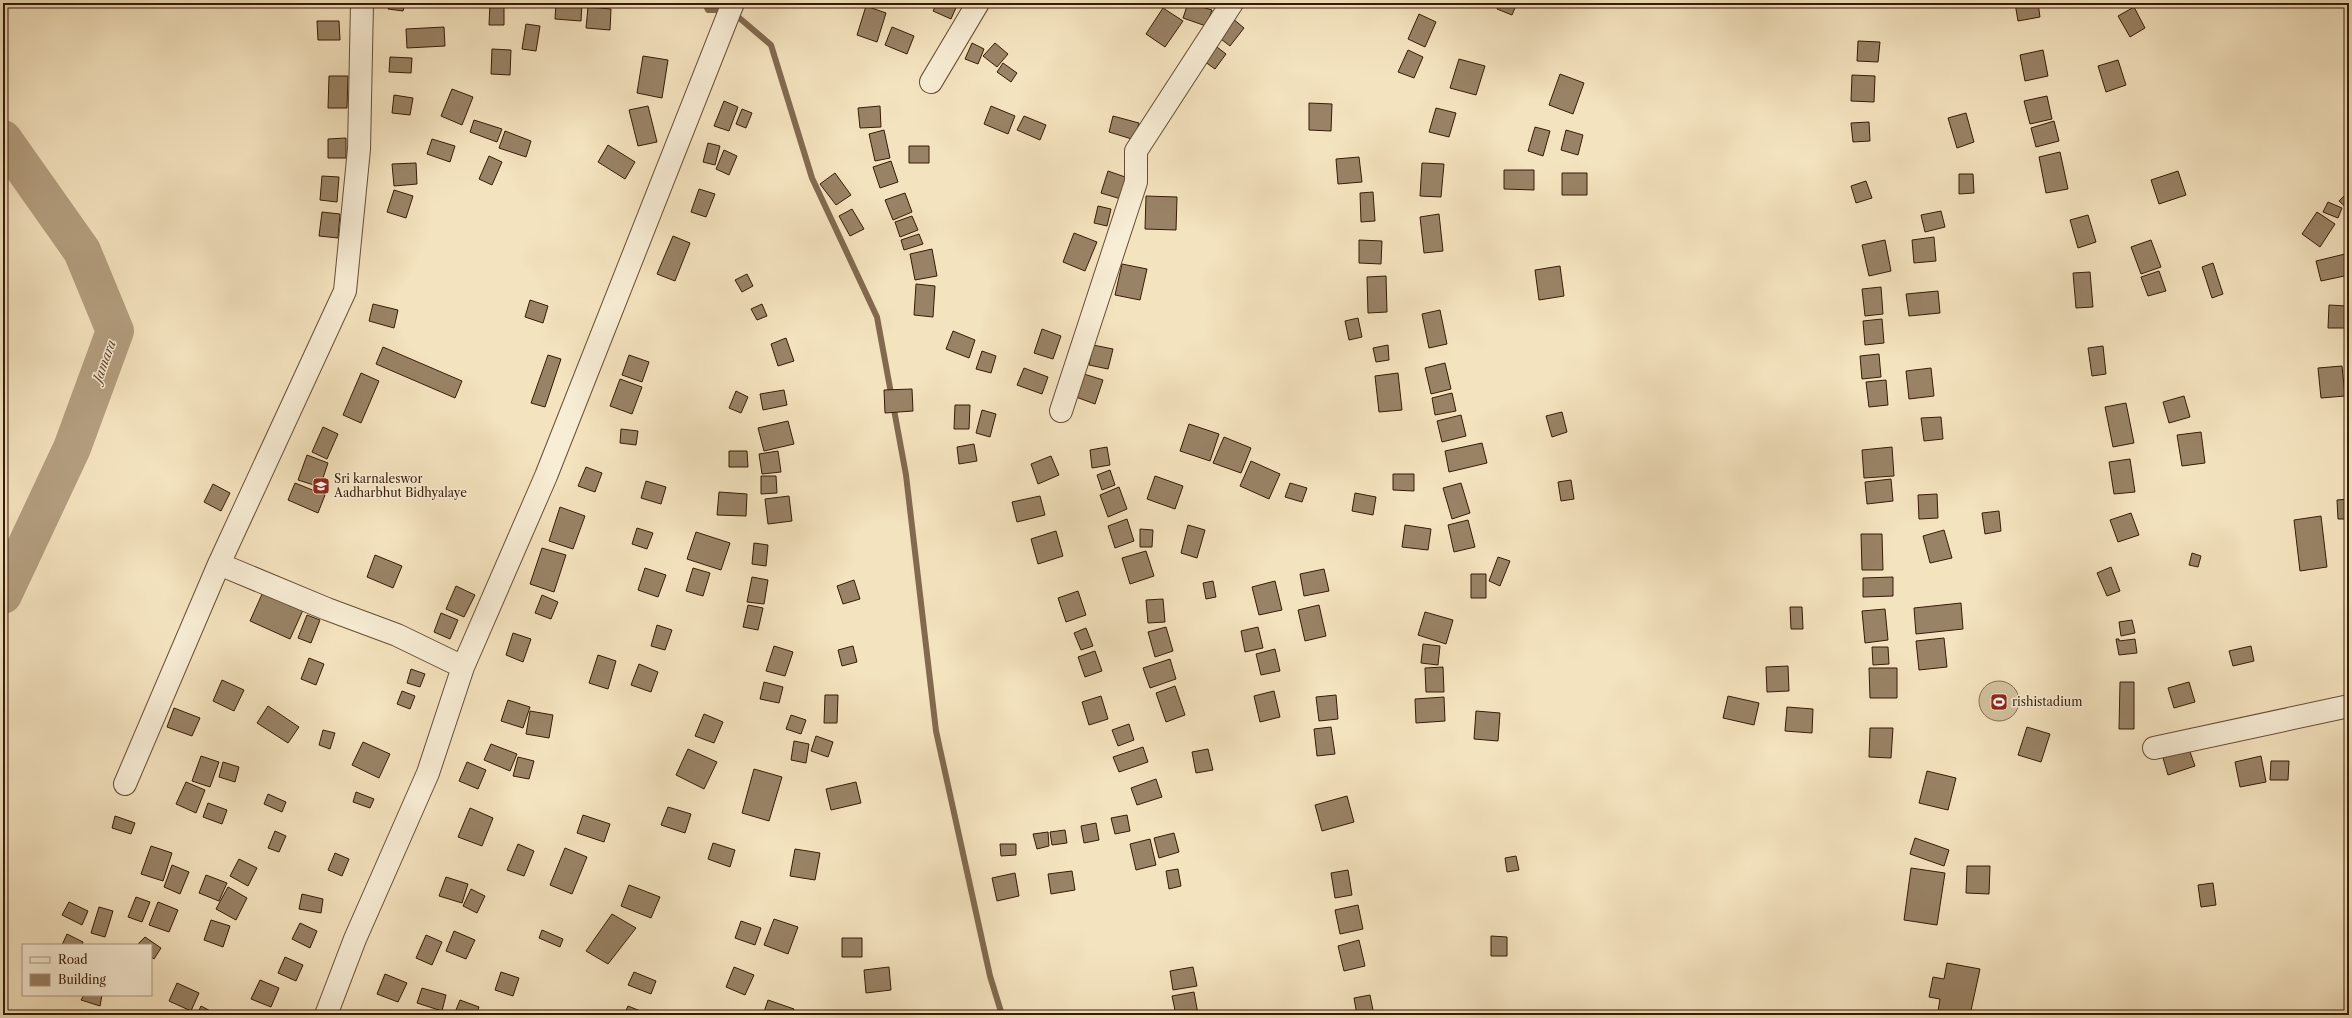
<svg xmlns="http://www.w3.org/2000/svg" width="2352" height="1018" font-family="'Libre Caslon Text',serif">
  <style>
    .green { fill: #d4c19f; stroke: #866e52 }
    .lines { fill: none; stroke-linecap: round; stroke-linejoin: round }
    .stream { stroke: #826a4f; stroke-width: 6 }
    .river { stroke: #b49f80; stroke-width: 38 }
    .building { fill: #998366; stroke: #371b05 }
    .minor-casing { stroke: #664d34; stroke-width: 24 }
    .minor { stroke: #f8edd5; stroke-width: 22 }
    .labels { text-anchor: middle; stroke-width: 3; stroke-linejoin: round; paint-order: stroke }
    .poi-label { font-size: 12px; fill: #371b05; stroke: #f8edd5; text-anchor: start }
    .water-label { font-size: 13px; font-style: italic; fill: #634930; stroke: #f8edd5 }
  </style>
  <rect width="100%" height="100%" fill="#f4e3bf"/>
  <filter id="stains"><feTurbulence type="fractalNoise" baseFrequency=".005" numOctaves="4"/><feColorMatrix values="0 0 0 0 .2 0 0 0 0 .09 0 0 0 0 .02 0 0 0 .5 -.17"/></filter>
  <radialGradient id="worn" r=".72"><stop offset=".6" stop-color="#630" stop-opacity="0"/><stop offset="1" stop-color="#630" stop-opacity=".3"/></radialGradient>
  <path class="green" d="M1979 701a20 20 0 1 1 40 0a20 20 0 1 1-40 0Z"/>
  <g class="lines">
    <path class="stream" d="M705 3 708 10H730L771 45 812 178 877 317 906 475 936 731 990 976 1002 1015"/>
    <path class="river" d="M3 139 82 251 115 331 72 448 3 595"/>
  </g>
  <path class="building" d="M389 3H405L403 11 388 9Z
    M490 3H504V25H489Z
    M556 3H582L581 21 555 19Z
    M819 3H829L825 8Z
    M937 3H958L951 19 933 11Z
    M1188 3 1212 10 1206 26 1183 18Z
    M1499 3H1517L1512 15 1497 9Z
    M2015 3H2038L2040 17 2018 21Z
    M866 6 886 13 877 42 857 35Z
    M588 7 611 9 610 30 586 28Z
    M2134 7 2145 28 2130 37 2118 16Z
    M1163 8 1183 21 1165 47 1146 34Z
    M1419 14 1436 22 1425 47 1408 39Z
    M1232 18 1244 28 1230 46 1217 36Z
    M317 21H339L340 40H318Z
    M526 24 540 26 536 51 522 49Z
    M444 27 445 46 407 48 406 29Z
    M892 27 914 36 907 54 885 45Z
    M1858 41 1880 42 1878 62 1857 61Z
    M972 43 984 49 978 64 965 59Z
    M995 43 1008 54 997 67 983 56Z
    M1213 44 1226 54 1215 69 1201 59Z
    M492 49 511 50 510 75 491 74Z
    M1408 50 1423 57 1414 78 1398 72Z
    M2043 50 2048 76 2025 81 2020 55Z
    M643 56 668 60 662 98 637 93Z
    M390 57 412 58 411 73 389 72Z
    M1459 59 1485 66 1476 95 1450 88Z
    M2118 60 2126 85 2106 92 2098 66Z
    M1003 63 1017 73 1011 82 997 72Z
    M1560 74 1584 83 1573 114 1549 105Z
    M1852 75 1875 76 1874 102 1851 101Z
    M329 76H348L347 108H328Z
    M452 89 473 97 462 125 441 116Z
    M394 95 413 98 410 115 392 113Z
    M2047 96 2052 119 2030 124 2024 101Z
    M724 101 738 107 729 131 714 126Z
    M1309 103 1332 104 1331 131 1309 130Z
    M648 106 657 142 638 146 629 110Z
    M880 106 881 127 860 128 858 108Z
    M991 106 1015 116 1008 134 984 124Z
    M1436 108 1456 113 1449 137 1429 132Z
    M742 109 752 113 746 128 736 124Z
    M1966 113 1974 142 1957 148 1948 118Z
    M1024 116 1046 125 1040 140 1017 130Z
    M1113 116 1139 123 1135 140 1109 132Z
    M474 120 502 129 497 142 470 132Z
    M2054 121 2059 141 2036 147 2031 128Z
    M1869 122 1870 141 1853 142 1851 123Z
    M1535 127 1550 131 1543 156 1528 151Z
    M884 130 890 158 875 161 869 134Z
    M1566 130 1583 135 1578 155 1561 150Z
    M505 131 531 141 526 157 499 148Z
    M346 138V158H328V139Z
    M432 139 455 146 450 162 427 154Z
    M708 143 720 146 715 165 703 162Z
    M608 145 635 162 625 179 598 162Z
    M909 146H929V163H909Z
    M724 150 737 156 729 175 716 169Z
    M2060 152 2068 189 2046 193 2039 157Z
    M489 156 502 162 492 185 479 179Z
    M1359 157 1362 182 1338 184 1336 159Z
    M891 161 898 182 880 188 873 167Z
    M416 163 417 184 394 186 392 164Z
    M1422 163 1444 164 1441 197 1420 196Z
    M1504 170H1534V190L1504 189Z
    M1108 171 1128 178 1121 199 1101 193Z
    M2178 171 2186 195 2159 204 2151 180Z
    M835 173 851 195 836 205 820 184Z
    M1562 173H1587V195H1562Z
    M1959 174H1973L1974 193 1959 194Z
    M322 176 339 177 337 202 320 200Z
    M1866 181 1872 198 1856 203 1851 186Z
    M699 189 715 194 706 217 691 212Z
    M394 190 413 196 406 218 387 212Z
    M2349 191V210L2339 201Z
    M1373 192 1375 221 1361 222 1360 193Z
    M905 193 912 212 893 220 885 200Z
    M1146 196 1177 197 1176 230 1145 229Z
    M2328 202 2342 208 2338 218 2323 212Z
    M1098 206 1111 209 1107 226 1094 223Z
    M852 209 864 229 850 236 839 216Z
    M1941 211 1945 227 1925 232 1921 215Z
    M322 212 340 214 338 238 319 236Z
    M2317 212 2335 224 2320 247 2302 234Z
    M1439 214 1443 251 1424 253 1420 217Z
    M2088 215 2096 242 2078 248 2070 220Z
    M912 216 918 230 900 237 895 222Z
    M1074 233 1097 242 1085 271 1063 262Z
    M919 234 923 244 904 250 901 240Z
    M673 236 690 243 675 281 657 274Z
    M1934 237 1936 261 1914 263 1912 240Z
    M1359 240 1382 241 1381 264 1359 263Z
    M1885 240 1891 271 1869 276 1862 245Z
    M2151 240 2161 267 2141 274 2131 247Z
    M932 249 937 276 915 280 910 254Z
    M2345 254 2349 275 2321 281 2316 261Z
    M2213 263 2223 294 2212 298 2202 267Z
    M1122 264 1147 269 1140 300 1115 295Z
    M1560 266 1564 296 1539 300 1535 270Z
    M2159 271 2166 291 2148 296 2141 277Z
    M2090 272 2093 307 2076 308 2073 273Z
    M747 274 753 286 742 292 735 280Z
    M1386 276 1387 312 1368 313 1367 277Z
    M916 284 935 286 933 317 914 315Z
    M1881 287 1883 314 1865 316 1862 289Z
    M1938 291 1940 313 1909 316 1906 294Z
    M530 300 548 306 543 323 525 317Z
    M373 304 398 310 394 328 369 321Z
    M762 304 767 316 757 320 751 309Z
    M2329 305 2347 306 2346 328H2328Z
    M1440 310 1447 344 1429 348 1422 314Z
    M1358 318 1362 337 1349 340 1345 321Z
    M1882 319 1884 343 1865 345 1863 321Z
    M1042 329 1061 336 1053 359 1034 353Z
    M953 331 975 340 969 358 946 349Z
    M786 338 794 361 778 366 771 344Z
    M1093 345 1113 349 1108 369 1089 365Z
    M1388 345 1389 360 1376 362 1373 348Z
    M2103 346 2106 374 2092 376 2088 348Z
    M383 347 462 381 455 398 376 364Z
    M982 351 996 356 991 373 976 369Z
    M1879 354 1881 377 1862 379 1860 356Z
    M548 355 561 359 545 407 531 403Z
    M629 355 649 362 642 382 622 375Z
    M1445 363 1451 389 1431 394 1425 368Z
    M2342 366 2345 396 2321 398 2318 368Z
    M1024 368 1048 377 1042 394 1017 385Z
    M1931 368 1934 396 1909 399 1906 371Z
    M361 373 379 381 361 423 343 415Z
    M1398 373 1402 410 1379 412 1375 376Z
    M1084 374 1103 380 1095 404 1076 397Z
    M620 379 642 387 632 414 610 406Z
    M1886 380 1888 405 1869 407 1866 382Z
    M912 389 913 411 885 413 884 390Z
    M784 390 787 405 763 410 760 394Z
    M736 391 748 397 741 413 729 408Z
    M1452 393 1456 411 1435 415 1432 398Z
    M2184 396 2190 417 2169 423 2163 402Z
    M2126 403 2134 443 2113 447 2105 407Z
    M955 405H970L969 429H954Z
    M982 410 996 414 990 437 976 433Z
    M1562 412 1567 432 1552 437 1546 416Z
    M1461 415 1466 436 1442 442 1437 421Z
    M1941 417 1943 439 1924 441 1921 418Z
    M788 421 794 444 764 451 758 428Z
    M1189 424 1219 434 1210 461 1180 451Z
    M323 427 338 434 327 459 312 452Z
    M621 429 638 431 636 445 620 443Z
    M2201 432 2205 463 2182 466 2177 435Z
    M1224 437 1251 448 1241 473 1213 463Z
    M1482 443 1487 463 1449 472 1445 451Z
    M974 444 977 461 959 464 957 447Z
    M1107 447 1110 465 1092 468 1090 450Z
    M1892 447 1894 476 1864 478 1862 450Z
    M729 451H747L748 467H729Z
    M778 451 781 472 762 474 759 454Z
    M307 455 328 463 320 487 298 480Z
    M1051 456 1059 475 1038 484 1031 464Z
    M2130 459 2135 492 2114 494 2109 462Z
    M1251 461 1280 474 1269 499 1240 486Z
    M586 467 602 473 595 492 578 486Z
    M1110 470 1115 485 1102 490 1097 475Z
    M1393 474H1414V491L1393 490Z
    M761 476H776L777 493 761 494Z
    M1155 476 1183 486 1175 509 1147 499Z
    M1891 479 1893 501 1867 504 1865 482Z
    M1571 480 1574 499 1561 501 1558 482Z
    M646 481 666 487 661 504 641 498Z
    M295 483 325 495 318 513 288 500Z
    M1290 483 1307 488 1302 502 1285 497Z
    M1461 483 1470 513 1452 519 1443 488Z
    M213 484 230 493 221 511 204 502Z
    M1119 487 1127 509 1108 517 1100 495Z
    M719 492 747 494 746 516 717 515Z
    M1355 493 1376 497 1373 515 1352 511Z
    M1937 494 1938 518 1919 519 1918 495Z
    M789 496 792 521 768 524 765 499Z
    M1040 496 1045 515 1017 522 1012 502Z
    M2349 499V519H2338L2337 500Z
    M560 507 585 516 573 549 549 541Z
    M1999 511 2001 531 1985 534 1982 513Z
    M2131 513 2139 535 2118 542 2110 520Z
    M2321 516 2327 567 2300 571 2294 520Z
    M1127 519 1134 541 1115 548 1108 526Z
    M1468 520 1475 547 1454 552 1448 525Z
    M1188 525 1205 530 1197 558 1181 553Z
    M1405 525 1431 529 1428 550 1402 547Z
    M637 528 653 533 647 549 632 544Z
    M1140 529 1153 530 1152 547H1140Z
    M1944 530 1952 558 1930 563 1923 536Z
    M1056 531 1063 556 1038 564 1031 539Z
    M696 532 730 543 721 570 687 559Z
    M1861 534H1882L1883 570H1862Z
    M754 543 768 545 766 566 752 564Z
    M542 548 566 555 554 592 530 584Z
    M1146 551 1154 576 1130 584 1122 558Z
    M2192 553 2201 556 2198 567 2189 565Z
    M375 555 402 566 393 588 367 577Z
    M1498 557 1510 561 1500 586 1489 581Z
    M2111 567 2120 591 2107 596 2097 573Z
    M645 568 666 575 658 597 638 590Z
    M693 568 710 573 703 596 686 591Z
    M1324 569 1329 591 1304 596 1300 574Z
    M1471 574H1486V598H1471Z
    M752 577 768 580 764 604 747 602Z
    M1893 577V596L1863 597V578Z
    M854 580 860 599 843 604 837 586Z
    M1213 581 1216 597 1206 599 1203 583Z
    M1275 581 1282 610 1259 615 1252 587Z
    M456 586 475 595 464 617 446 609Z
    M1078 591 1086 615 1066 622 1058 598Z
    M263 592 303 610 290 639 250 621Z
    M542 595 558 602 551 619 535 613Z
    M1163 599 1165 622 1148 623 1146 600Z
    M1961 603 1963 629 1916 634 1914 608Z
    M748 605 763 608 758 630 743 627Z
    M1319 605 1326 636 1305 641 1298 610Z
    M1790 607H1802L1803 629H1791Z
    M1885 609 1888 640 1865 643 1862 611Z
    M1425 612 1453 620 1446 644 1418 635Z
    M441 613 458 620 450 639 434 632Z
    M307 615 320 620 311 643 298 638Z
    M2132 620 2135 633 2121 636 2119 622Z
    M657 625 672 630 665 650 651 646Z
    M1166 627 1173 651 1155 657 1148 632Z
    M1258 627 1263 648 1245 652 1241 631Z
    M1086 628 1093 646 1081 650 1074 633Z
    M513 633 531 639 523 662 506 655Z
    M1944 638 1947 667 1919 670 1916 641Z
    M2116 639H2119V641L2135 639 2137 653 2119 655Z
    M1423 644 1440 646 1438 665 1421 663Z
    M774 646 793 652 785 676 766 671Z
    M853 646 857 662 842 666 838 650Z
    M2251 646 2254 661 2233 666 2229 651Z
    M1872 647H1888L1889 664 1873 665Z
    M1275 649 1280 671 1261 675 1256 654Z
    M1095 651 1102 671 1085 677 1078 657Z
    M598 655 616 661 608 689 589 683Z
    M309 658 324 664 316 685 301 679Z
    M1170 659 1176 679 1150 688 1143 668Z
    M639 664 658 672 651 692 631 685Z
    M1788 666 1789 691 1767 692 1766 667Z
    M1443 667 1444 692H1426L1425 668Z
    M1869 668H1897V698H1870Z
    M411 669 425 674 420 687 407 683Z
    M222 680 244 690 234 711 213 701Z
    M764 682 783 687 779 703 760 699Z
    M2120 682H2134V729H2119Z
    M2189 682 2195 702 2174 708 2168 688Z
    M1175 686 1185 715 1166 722 1156 693Z
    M402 691 415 696 410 709 397 704Z
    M1274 691 1280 717 1260 722 1254 696Z
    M825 695H838L837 723H824Z
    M1336 695 1338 719 1319 721 1316 697Z
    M1101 696 1108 719 1089 725 1082 702Z
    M1728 696 1759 703 1754 725 1723 718Z
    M1444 697 1445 721 1416 723 1415 699Z
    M508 700 530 707 523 728 501 721Z
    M268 706 299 727 288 743 257 723Z
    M1787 707 1813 709 1812 733 1785 731Z
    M174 708 200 718 192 736 167 727Z
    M530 711 553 715 549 738 526 734Z
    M1476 711 1500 713 1498 741 1474 739Z
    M704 714 723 722 714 743 695 736Z
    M791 715 806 720 801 734 786 729Z
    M1129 724 1134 740 1118 746 1112 730Z
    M1331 727 1335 754 1317 756 1314 729Z
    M2027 727 2050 734 2041 762 2018 755Z
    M1870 728H1893L1891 758 1869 757Z
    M323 730 335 733 330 749 319 745Z
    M816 736 833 742 828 757 811 751Z
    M794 741 809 744 806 763 791 760Z
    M363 742 390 754 379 778 352 765Z
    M491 744 517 754 510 771 484 760Z
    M1143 747 1148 762 1119 772 1113 757Z
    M688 749 717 762 704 789 676 775Z
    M1208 749 1213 770 1196 773 1192 752Z
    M2189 749 2195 766 2168 775 2163 758Z
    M201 756 219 762 210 787 192 781Z
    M2261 756 2266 782 2240 787 2235 762Z
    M518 757 534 761 529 779 513 776Z
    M2271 761H2289L2288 780H2270Z
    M223 762 239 767 235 782 219 777Z
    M467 762 486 770 478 789 459 781Z
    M754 769 782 777 769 821 742 813Z
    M1927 771 1956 778 1948 810 1919 803Z
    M1156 779 1162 797 1137 805 1131 788Z
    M186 782 205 790 196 813 176 804Z
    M856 782 861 803 831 810 826 789Z
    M356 792 374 799 370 808 353 802Z
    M268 794 286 802 282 812 264 804Z
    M1347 796 1354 822 1322 831 1315 805Z
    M208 803 227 810 222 824 203 817Z
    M668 807 691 814 685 833 661 825Z
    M470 808 493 818 482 846 458 837Z
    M583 815 610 824 604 842 577 833Z
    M1127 815 1130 831 1115 834 1111 818Z
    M115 816 135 823 131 834 112 828Z
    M1096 823 1099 840 1084 843 1081 826Z
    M1065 830 1067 843 1052 845 1050 832Z
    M275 831 286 836 279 852 268 848Z
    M1048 832 1049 846 1037 849 1033 834Z
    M1174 833 1179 852 1159 858 1154 838Z
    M1915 838 1949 850 1944 866 1910 854Z
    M1150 839 1156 865 1136 870 1130 844Z
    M713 843 735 850 730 867 708 859Z
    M518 844 534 851 524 876 507 870Z
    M1000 844H1016V855L1001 856Z
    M151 846 172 853 163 881 141 874Z
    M565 848 587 857 572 894 550 885Z
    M795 849 820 853 815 880 790 876Z
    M335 853 349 859 342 876 328 870Z
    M1516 856 1519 870 1507 872 1505 858Z
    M239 859 257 868 248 886 230 876Z
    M172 865 189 872 180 894 164 887Z
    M1967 866H1990L1989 894 1966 893Z
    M1911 868 1945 873 1937 925 1904 920Z
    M1178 869 1181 886 1169 889 1166 871Z
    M1348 870 1352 895 1335 898 1331 873Z
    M1072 871 1075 890 1051 894 1048 874Z
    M1015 873 1019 896 997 901 992 878Z
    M206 875 227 883 219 901 199 893Z
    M446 877 468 884 462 903 439 896Z
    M2213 883 2216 905 2201 907 2198 885Z
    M629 885 660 897 651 918 621 906Z
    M228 887 247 898 236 920 216 909Z
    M471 889 485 896 477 913 463 906Z
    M302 894 323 899 321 913 299 909Z
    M136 897 150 902 142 922 128 917Z
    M69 902 88 911 82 925 62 915Z
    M158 902 178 910 169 932 149 925Z
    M1358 905 1363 929 1340 934 1335 910Z
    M99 907 113 911 105 937 91 933Z
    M612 914 636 928 608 964 586 951Z
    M774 919 798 927 788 954 764 945Z
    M211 920 230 926 223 947 204 940Z
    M741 921 761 928 755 945 735 938Z
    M300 923 317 931 310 948 292 939Z
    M542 930 563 939 560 947 539 938Z
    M454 931 475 940 466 959 446 951Z
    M67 934 83 942 82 945H62Z
    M426 935 442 942 432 965 416 958Z
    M1491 936 1507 937V956H1491Z
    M145 937 161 948 154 959 151 957V945H137Z
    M842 938H862V957H842Z
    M1359 940 1365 966 1344 971 1338 946Z
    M285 957 303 965 296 981 278 973Z
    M1947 963 1980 969 1970 1015H1956L1938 1011 1940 999 1929 997 1933 977 1944 979Z
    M734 967 754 975 745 995 726 987Z
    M889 967 891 990 866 993 864 970Z
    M1193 967 1197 986 1173 990 1170 971Z
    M501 972 519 978 513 996 495 990Z
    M634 972 656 981 651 994 628 985Z
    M385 974 407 983 398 1002 377 994Z
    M260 980 279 988 271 1007 251 999Z
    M177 983 199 993 191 1011 169 1001Z
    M422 988 446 995 442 1011 417 1003Z
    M1194 992 1198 1014 1176 1015 1172 996Z
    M84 995H102L100 1006 81 1000Z
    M1370 995 1374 1015H1357L1354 998Z
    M460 1000 479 1007 476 1015H454Z
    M768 1000 794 1009 792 1015H763Z
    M201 1006 218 1015H197Z
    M628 1006 643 1012 642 1015H624Z
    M484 1011 493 1015H483Z
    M1276 1012V1015H1257Z"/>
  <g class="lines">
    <g class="minor-casing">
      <path id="minor" d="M931 82 978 3
        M1061 411 1136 182V151L1232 3
        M219 564 327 609 397 635 463 667
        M2154 748 2349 706
        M125 784 219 564 345 291 359 149 362 3
        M326 1015 355 939 428 773 463 667 546 476 733 3"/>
    </g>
    <use href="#minor" class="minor"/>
  </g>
  <defs>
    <g id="school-square" transform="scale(0.9)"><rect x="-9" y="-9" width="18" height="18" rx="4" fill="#8f2418" stroke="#f8edd5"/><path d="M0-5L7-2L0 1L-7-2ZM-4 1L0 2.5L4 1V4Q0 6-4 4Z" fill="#fff"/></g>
    <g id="stadium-square" transform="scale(0.9)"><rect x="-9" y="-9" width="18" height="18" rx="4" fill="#8f2418" stroke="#f8edd5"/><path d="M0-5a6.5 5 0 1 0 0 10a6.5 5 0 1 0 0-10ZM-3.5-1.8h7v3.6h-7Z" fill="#fff"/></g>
  </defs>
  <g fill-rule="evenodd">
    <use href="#school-square" x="321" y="486"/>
    <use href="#stadium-square" x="1999" y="702"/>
  </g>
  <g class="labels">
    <g class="poi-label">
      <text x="334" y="483">Sri karnaleswor<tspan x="334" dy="14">Aadharbhut Bidhyalaye</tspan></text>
      <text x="2012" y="706">rishistadium</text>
    </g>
    <g class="water-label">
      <text transform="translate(104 361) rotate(-70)" y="5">Jamara</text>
    </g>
  </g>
  <rect width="2352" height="1018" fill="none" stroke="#f4e3bf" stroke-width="16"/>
  <rect x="4" y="4" width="2344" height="1010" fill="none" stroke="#371b05" stroke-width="2"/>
  <rect x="8" y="8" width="2336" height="1002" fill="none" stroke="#371b05"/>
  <rect x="22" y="944" width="130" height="52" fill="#f8edd5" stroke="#ab9982"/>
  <rect x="30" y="957" width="20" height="6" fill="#f8edd5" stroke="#ab9982"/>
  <text x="58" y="964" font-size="12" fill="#371b05">Road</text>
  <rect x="30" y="974" width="20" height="12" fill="#998366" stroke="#ab9982"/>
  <text x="58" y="984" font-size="12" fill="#371b05">Building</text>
  <rect width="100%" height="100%" filter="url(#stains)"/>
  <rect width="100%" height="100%" fill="url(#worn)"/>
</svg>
